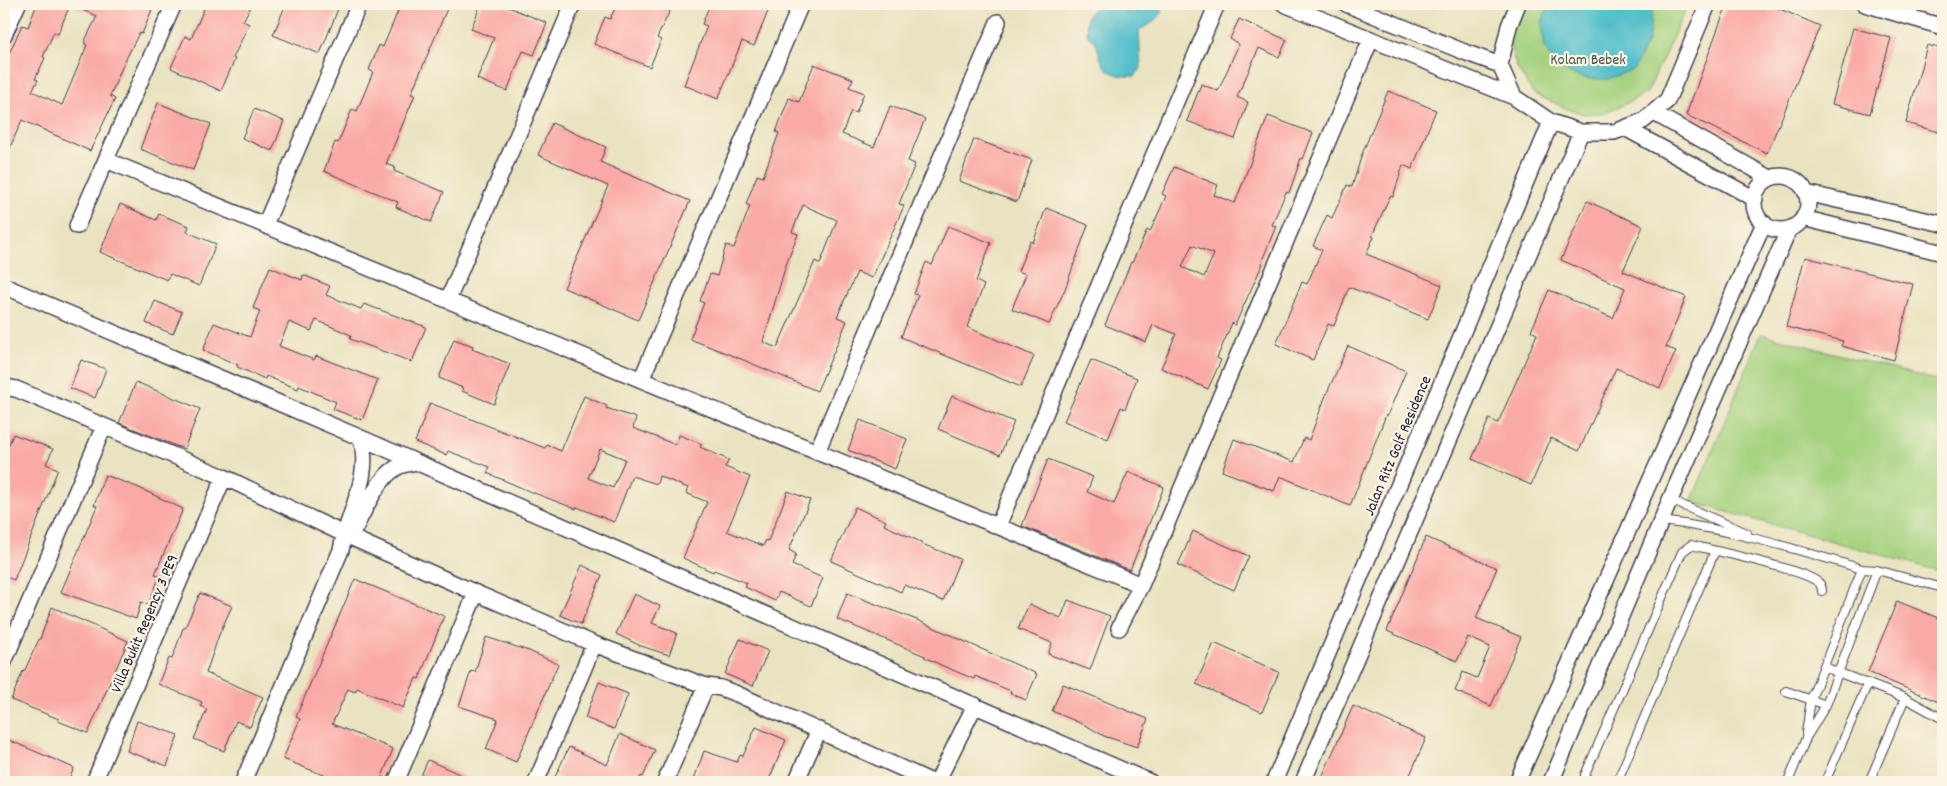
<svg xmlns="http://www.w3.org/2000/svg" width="1947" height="786" font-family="Dekko,sans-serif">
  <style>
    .green { fill: #a5d27f; stroke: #647a5d }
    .water { fill: #52bfcb; stroke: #3a7083 }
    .building { fill: #faaaa6; fill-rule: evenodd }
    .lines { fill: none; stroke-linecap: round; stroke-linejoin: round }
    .lane-casing { stroke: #403f4f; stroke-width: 10 }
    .street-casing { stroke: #403f4f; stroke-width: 18 }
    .lane { stroke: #fff; stroke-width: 8 }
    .street { stroke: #fff; stroke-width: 15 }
    .labels { text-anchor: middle; stroke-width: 4.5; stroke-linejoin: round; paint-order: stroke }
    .park-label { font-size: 16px; fill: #49574f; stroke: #fcf5e5 }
    .street-label { font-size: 16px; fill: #22223b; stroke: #fcf5e5 }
  </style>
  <rect width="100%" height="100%" fill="#fcf5e5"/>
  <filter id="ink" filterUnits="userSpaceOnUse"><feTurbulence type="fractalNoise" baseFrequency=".02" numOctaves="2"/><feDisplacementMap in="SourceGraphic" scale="10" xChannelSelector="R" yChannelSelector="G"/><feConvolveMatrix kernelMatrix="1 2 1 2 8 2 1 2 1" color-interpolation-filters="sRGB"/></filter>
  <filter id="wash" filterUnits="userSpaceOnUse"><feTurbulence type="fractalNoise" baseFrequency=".0096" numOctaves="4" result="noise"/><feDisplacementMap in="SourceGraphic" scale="20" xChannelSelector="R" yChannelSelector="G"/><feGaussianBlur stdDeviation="1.12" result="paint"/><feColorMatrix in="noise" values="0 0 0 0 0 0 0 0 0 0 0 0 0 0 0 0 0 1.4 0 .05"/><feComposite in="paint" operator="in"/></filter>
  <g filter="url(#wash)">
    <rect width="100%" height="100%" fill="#eae3c1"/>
    <path class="green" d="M1518 4H1688L1647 93 1623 105 1602 113 1583 114 1565 108 1533 93 1516 66 1508 36Z
      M1761 334 1943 382V572L1691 502Z"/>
    <path class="water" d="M1099 4H1162C1165 18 1150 24 1139 30L1141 69 1135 76C1121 77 1106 74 1101 60 1097 50 1099 42 1088 36 1086 29 1085 18 1090 12 1092 9 1097 7 1099 4Z
      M1549 4H1653L1648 41 1634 69 1608 79H1589L1570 74 1556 64 1545 49 1542 22Z"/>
    <g id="blocks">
      <path class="building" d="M37 4H145L153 7 142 34 139 33 123 65 110 96 115 99 90 151 22 120 4 161V72L9 61 6 60 22 25 28 27ZM70 5 97 16 84 43 87 45 62 105 32 91 38 80 35 79 45 58 43 57 54 32 58 34Z
        M206 4H252L243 21 249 24 233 58 235 59 221 91 171 68 185 36 191 39Z
        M286 4H340L320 54 273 35Z
        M401 4H449L411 94 415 95 386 164 395 167 394 171 444 192 431 222 396 207 398 202 324 171 335 142 338 143 352 109 357 111 373 72 369 70 379 45 383 47Z
        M481 4H501L547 23 534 55 523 51 507 91 477 79 494 38 471 29Z
        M617 4H673L657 38 661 40 650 67 594 44 605 17 610 19Z
        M710 4H771L754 46 742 41 718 99 684 85 707 26 702 24Z
        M1727 4H1768L1820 26 1767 153 1686 115Z
        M1239 19 1287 40 1279 57 1259 48 1237 97 1248 102 1235 139 1187 121 1201 84 1218 91 1239 44 1230 39Z
        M1853 28 1891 38 1870 114 1832 104Z
        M1927 45 1943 49V133L1906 123Z
        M814 64 853 79 849 87 864 93 856 113 851 111 842 134 874 147 890 106 925 119 908 161 915 164 899 204 904 206 872 278 857 272 837 317 847 321 817 391 741 359 690 339 704 303 700 301 710 274 717 276 726 245 734 248 750 206 746 204 757 175 763 177 779 133 776 132 789 98 799 102ZM803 205 837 220 820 264 815 261 777 348 763 342 786 265 798 234 792 232Z
        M1388 91 1436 110 1412 169 1403 165 1393 197 1390 196 1372 236 1374 237 1366 254 1442 285 1428 319 1349 287 1334 326 1328 324 1313 360 1276 344 1302 282 1307 284 1322 250 1313 246 1327 215 1332 218 1347 185 1352 187 1362 154Z
        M158 103 211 124 193 170 140 149Z
        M254 109 284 121 272 151 242 138Z
        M1268 116 1313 133 1303 159 1301 158 1289 193 1286 192 1272 225 1276 226 1261 263H1263L1235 325 1232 323 1217 358 1221 360 1208 389 1161 368 1176 334 1153 325 1146 342 1105 325 1131 262 1132 263 1147 230 1150 232 1166 196 1162 194 1174 167 1218 185 1214 195 1235 203ZM1192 245 1214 254 1204 277 1182 267Z
        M552 123 606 147 600 162 690 201 638 320 564 288 608 186 538 155Z
        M974 139 1032 160 1017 202 959 181Z
        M1587 201 1643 226 1623 271 1686 297 1666 347 1676 351 1660 388 1616 368 1579 451 1551 438 1531 485 1472 459 1489 419 1498 423 1537 334 1531 331 1549 290 1613 318 1625 288 1561 260Z
        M120 204 156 220 159 214 189 226 187 232 216 244 199 286 170 274 167 280 100 252Z
        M1046 208 1088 225 1065 289 1049 324 1012 309 1026 274 1018 271 1030 241 1033 243Z
        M948 226 991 243 976 281 984 285 967 327 1034 356 1021 387 901 337 918 295 914 294 926 262 932 265Z
        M1805 257 1913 284 1894 360 1841 346 1843 341 1786 327Z
        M270 267 302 280 303 275 330 286 326 295 361 309 364 304 426 327 412 362 350 339 351 335 316 320 311 331 289 322 279 346 314 360 316 356 378 380 362 420 333 409 336 402 299 386 298 389 266 376 265 379 237 367 238 365 203 350 214 323 250 337 260 311 253 308Z
        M155 301 182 312 173 334 146 323Z
        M454 339 473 346 472 349 510 364 494 404 462 391 463 388 439 378Z
        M1348 346 1406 371 1387 416 1386 415 1350 506 1280 476 1274 491 1222 471 1234 439 1294 462 1304 438 1309 440 1326 395Z
        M81 360 106 369 95 398 70 388Z
        M1091 360 1137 378 1125 409 1121 407 1108 439 1064 421Z
        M136 382 200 409 184 449 119 423Z
        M584 396 607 406 606 408 636 418 633 428 651 435 676 445 679 435 702 444 700 447 729 460 725 467 750 477 727 531 763 546 766 540 768 541 788 491 810 500 789 550 796 554 792 565 823 578 811 606 779 592 775 601 745 587 747 583 714 570 713 572 683 558 707 502 686 493 688 488 659 476 657 484 632 476 614 522 577 507 576 509 529 491 487 473 490 467 448 451 446 455 415 442 430 403 545 448 547 445 561 451ZM600 449 625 459 613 488 588 478Z
        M952 396 1014 422 1000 455 938 429Z
        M860 420 907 439 895 469 848 450Z
        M13 434 53 449 46 464 58 469 14 580 4 576V457Z
        M1048 459 1093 477 1087 492 1114 504 1128 472 1164 487 1130 570 1022 526Z
        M105 475 137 487 183 509 155 574 160 576 148 605 141 602 136 619 61 592 97 506 94 505Z
        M855 507 886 521 884 525 923 543 922 544 960 559 943 601 904 585 901 592 831 561Z
        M1193 531 1249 556 1234 590 1178 565Z
        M1426 537 1497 568 1476 618 1521 637 1491 706 1455 691 1463 672 1477 678 1490 647 1468 637 1457 661 1387 631Z
        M582 565 602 575 581 624 560 615Z
        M355 579 444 616 419 679 416 678 403 708 357 688 355 692 348 689 332 724 393 749 380 782H332L334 779 283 759 300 719 296 717Z
        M200 593 232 606 219 635 206 673 263 697 250 727 236 721 224 751 194 739 207 709 200 706 202 702 158 684 169 658 172 659 183 628H185Z
        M847 593 917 620 1037 674 1026 700 1010 693 1011 691 975 676 974 679 943 666 924 657 925 656 837 619Z
        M634 594 660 606 652 623 677 633 669 655 641 646 616 634Z
        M1068 600 1110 616 1090 670 1048 654 1052 643 1018 629 1029 604 1061 618Z
        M1897 601 1943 620V704L1868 672Z
        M52 607 128 641 88 733 58 721 59 719 11 700 23 671 24 672 39 639H40Z
        M486 637 529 651 558 664 516 762 486 749 498 719 459 706 471 671 475 672Z
        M740 639 768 651 753 686 725 674Z
        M1214 643 1279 672 1262 712 1196 684Z
        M599 682 628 694 614 729 585 718Z
        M1063 684 1148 719 1137 747 1104 736 1087 726 1052 711Z
        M1353 706 1426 738 1407 782H1320Z
        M137 721 178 735 167 766 127 751Z
        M756 727 786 740 768 782H693L704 751 737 762 740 755 743 756Z
        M620 734 655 750 643 777 641 776 638 782H566L555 777 569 747 607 765Z
        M4 738 74 768 68 782H4Z
        M428 760 477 782H418Z"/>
    </g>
  </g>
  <g filter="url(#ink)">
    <use href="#blocks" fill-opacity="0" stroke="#403f4f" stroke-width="1"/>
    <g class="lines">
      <g class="lane-casing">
        <path id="lane" d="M1670 500 1747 533
          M1662 521C1730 529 1796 549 1862 569L1877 570 1943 588
          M1824 667 1905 698 1943 719
          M1786 691 1826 705
          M1806 733 1811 699 1862 569
          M1584 782 1585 775 1682 552 1691 545C1712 550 1811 571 1820 584 1821 586 1822 589 1822 591
          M1617 782 1715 551
          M1788 782 1806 738 1826 705 1877 570
          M1825 782 1868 683
          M1869 782 1905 698"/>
      </g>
      <g class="street-casing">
        <path id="street" d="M1284 4 1514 97
          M1346 4 1467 53 1500 65
          M1518 4 1509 26 1500 65 1514 97 1551 122 1581 132H1614L1625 128 1643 121 1667 101 1708 4
          M1865 4 1943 27
          M4 35 18 4
          M1654 113 1770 178
          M1625 128 1755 199
          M106 160 1141 585
          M1754 203a27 27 0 1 1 54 0a27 27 0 1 1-54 0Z
          M1806 193 1943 224
          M1803 218 1943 253
          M265 225 359 4
          M77 226 174 4
          M4 286 361 438 1150 782
          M448 300 573 4
          M641 380 801 4
          M4 387 16 389 224 477 350 537 476 593 594 644 706 686 721 688 737 694 932 782
          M817 452 998 22
          M998 526 1217 4
          M352 534C362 515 377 479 396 468 401 464 409 464 415 462
          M1119 628 1141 585 1371 39
          M4 662 104 426
          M94 782 224 477
          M243 782 341 550C348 511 372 478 361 438
          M396 782 476 593
          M536 782 594 644
          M665 782 706 686
          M796 782 819 730
          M937 782 975 705
          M1274 782 1551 122
          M1303 782 1581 132
          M1517 782 1764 223
          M1551 782 1670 500 1789 229"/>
      </g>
      <use href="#lane" class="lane"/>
      <use href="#street" class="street"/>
    </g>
  </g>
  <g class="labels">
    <g class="park-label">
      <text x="1588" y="64">Kolam Bebek</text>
    </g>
    <g class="street-label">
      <text transform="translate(1396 445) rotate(-67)" y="6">Jalan Ritz Golf Residence</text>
      <text transform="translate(143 623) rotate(-67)" y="6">Villa Bukit Regency 3 PE9</text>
    </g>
  </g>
  <rect width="1947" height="786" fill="none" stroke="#fcf5e5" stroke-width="20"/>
</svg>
